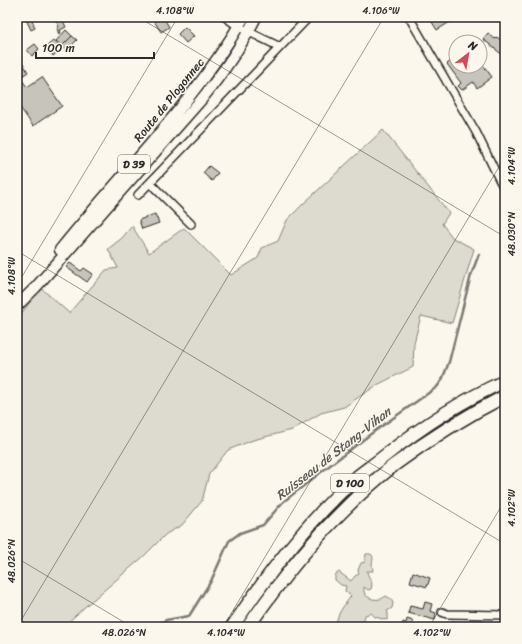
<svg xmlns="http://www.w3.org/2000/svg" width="522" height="644" font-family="Sriracha,sans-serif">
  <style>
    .green { fill: #dddad0; stroke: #84827e }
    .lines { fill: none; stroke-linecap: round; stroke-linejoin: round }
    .stream { stroke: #7b7a75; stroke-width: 2.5 }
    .building { fill: #c7c4bc; stroke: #2b2b2b }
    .street-casing { stroke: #2b2b2b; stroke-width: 10 }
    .primary-casing { stroke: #2b2b2b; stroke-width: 13 }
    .highway-casing { stroke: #2b2b2b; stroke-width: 15 }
    .street { stroke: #fbf7ec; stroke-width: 7 }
    .primary { stroke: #fbf7ec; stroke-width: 10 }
    .highway { stroke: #fbf7ec; stroke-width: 12 }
    .ticks { fill: none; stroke: #2b2b2b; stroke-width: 1; stroke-opacity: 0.45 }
    .labels { text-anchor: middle; stroke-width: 3; stroke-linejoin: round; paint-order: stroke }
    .shield { fill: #fbf7ec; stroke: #696865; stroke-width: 1 }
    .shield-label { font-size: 11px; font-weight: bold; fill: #2b2b2b }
    .street-label { font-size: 12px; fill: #2b2b2b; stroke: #fbf7ec }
    .water-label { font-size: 13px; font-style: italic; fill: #5a5956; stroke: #fbf7ec }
    .neatline { fill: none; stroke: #2b2b2b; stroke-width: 1.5 }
    .ticks-label { font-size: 10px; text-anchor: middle; fill: #2b2b2b }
  </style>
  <rect width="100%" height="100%" fill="#fbf7ec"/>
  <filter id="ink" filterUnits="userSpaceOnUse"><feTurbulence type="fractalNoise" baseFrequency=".025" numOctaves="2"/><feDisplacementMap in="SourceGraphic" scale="8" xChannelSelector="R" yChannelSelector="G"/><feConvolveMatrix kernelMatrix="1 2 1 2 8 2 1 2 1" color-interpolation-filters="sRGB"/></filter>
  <g filter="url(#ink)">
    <path class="green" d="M383 130 449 213 442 224 453 238 474 249 452 323 421 316 414 343 413 367 377 385 344 407 321 413 292 430 253 440 228 450 209 474 202 501 182 525 166 534 143 557 88 604 64 626 62 627H17V319L41 288 69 313 106 270 118 268 108 249 122 238 132 226 149 253 184 228 231 275 258 258 262 248 278 241 287 220 303 204Z
      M366 554C375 553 373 558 372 564 372 565 373 570 373 571H367C368 579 374 580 371 589L368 590 364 587C362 596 372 601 380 599 382 599 384 597 386 596L391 599 393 603 392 608 387 611 388 613V619L386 620 375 617 371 613 365 615 363 623V627H336C336 614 344 606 351 596L345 591 346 586 341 585 335 580V575L339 572 351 581 355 576 359 574 358 570 361 563 365 562V558Z"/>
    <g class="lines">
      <path class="stream" d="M152 627 166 620 189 616 211 581 229 541 240 533 263 525 283 502 325 469 372 433 437 387 442 380 449 362 471 275 479 254"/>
    </g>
    <path class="building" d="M25 17H31L35 28 31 30Z
      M54 17H61L66 27 60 30 61 32 59 35 57 28 59 27Z
      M161 17H163L169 27 161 32 154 21Z
      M433 17H446L450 22 437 30 430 19Z
      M185 27 194 36 186 43 178 34Z
      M66 30 72 36 62 46 56 41Z
      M488 33 495 39 497 37 505 44V57L483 39Z
      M72 36 77 40 66 51 62 46Z
      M54 40 59 46 50 54 45 48Z
      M35 44 39 49 32 56 27 50Z
      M59 46 61 49 53 56 51 53Z
      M17 55 25 66 17 72Z
      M456 57V66H480V61L492 77 477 88 473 82 462 90 458 86 461 83 447 64Z
      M25 67 28 72 19 78 17 76V72Z
      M17 76 19 78 20 77 27 87 42 77 62 106 33 126 17 103Z
      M209 166 218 173 212 181 203 173Z
      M155 214 159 223 142 229 139 220Z
      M70 263 81 271 84 268 93 274 87 282 66 267Z
      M413 572 430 578 427 587 410 582Z
      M425 602 432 604 430 611 436 613 435 620 408 613 410 606 423 609Z
      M407 619 413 621 412 625 421 627H401L403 622 406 623Z
      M452 621 465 623 464 627H451Z"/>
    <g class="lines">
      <g class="street-casing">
        <path id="street" d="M225 17 239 27 280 47
          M409 17 476 132 499 179 505 190
          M150 183 191 224
          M138 195 309 17
          M442 612 447 614 505 615"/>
      </g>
      <g class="primary-casing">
        <path id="primary" d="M60 250C122 173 194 103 244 17
          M17 306 36 287 201 100C222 74 241 47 256 17"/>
      </g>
      <g class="highway-casing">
        <path id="highway" d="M232 627C267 575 305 525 351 482 361 473 372 466 382 458 421 427 460 401 505 381
          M248 627C289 567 337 510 394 465 429 439 466 416 505 396"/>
      </g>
      <use href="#street" class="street"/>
      <use href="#primary" class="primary"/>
      <use href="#highway" class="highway"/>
    </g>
  </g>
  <path class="ticks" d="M138 17 505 237M17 251 505 544M17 285 178 17M17 558 132 627M17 627 384 17M223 627 505 157M429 627 505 500"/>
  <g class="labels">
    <g class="shield">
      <rect x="118" y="155" width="32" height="18" rx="3"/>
      <rect x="331" y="474" width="38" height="18" rx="3"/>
    </g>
    <g class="shield-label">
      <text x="134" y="168">D 39</text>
      <text x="350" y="487">D 100</text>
    </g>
    <g class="street-label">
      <text transform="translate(169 100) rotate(-51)" y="4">Route de Plogonnec</text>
    </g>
    <g class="water-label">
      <text transform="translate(333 453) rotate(-38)" y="5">Ruisseau de Stang-Vihan</text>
    </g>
  </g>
  <rect width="522" height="644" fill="none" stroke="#fbf7ec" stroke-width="44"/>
  <g transform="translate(468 54) rotate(31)"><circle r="19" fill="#fbf7ec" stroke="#a8a59f"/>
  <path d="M0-3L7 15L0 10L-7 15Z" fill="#d1495b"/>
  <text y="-6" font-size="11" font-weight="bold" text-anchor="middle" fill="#2b2b2b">N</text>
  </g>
  <path d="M36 52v6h118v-6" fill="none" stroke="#2b2b2b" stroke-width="2"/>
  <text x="42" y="52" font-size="12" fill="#2b2b2b" stroke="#fbf7ec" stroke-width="3" paint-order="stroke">100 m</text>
  <rect x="22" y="22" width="478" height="600" class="neatline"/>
  <g class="ticks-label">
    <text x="175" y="14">4.108°W</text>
    <text x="381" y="14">4.106°W</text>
    <text transform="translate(511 166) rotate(-90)" y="4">4.104°W</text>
    <text transform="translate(511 234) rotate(-90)" y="4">48.030°N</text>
    <text transform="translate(11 276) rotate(-90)" y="4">4.108°W</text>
    <text transform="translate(511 508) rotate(-90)" y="4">4.102°W</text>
    <text transform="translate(11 561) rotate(-90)" y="4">48.026°N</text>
    <text x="124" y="636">48.026°N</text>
    <text x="226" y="636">4.104°W</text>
    <text x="432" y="636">4.102°W</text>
  </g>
</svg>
